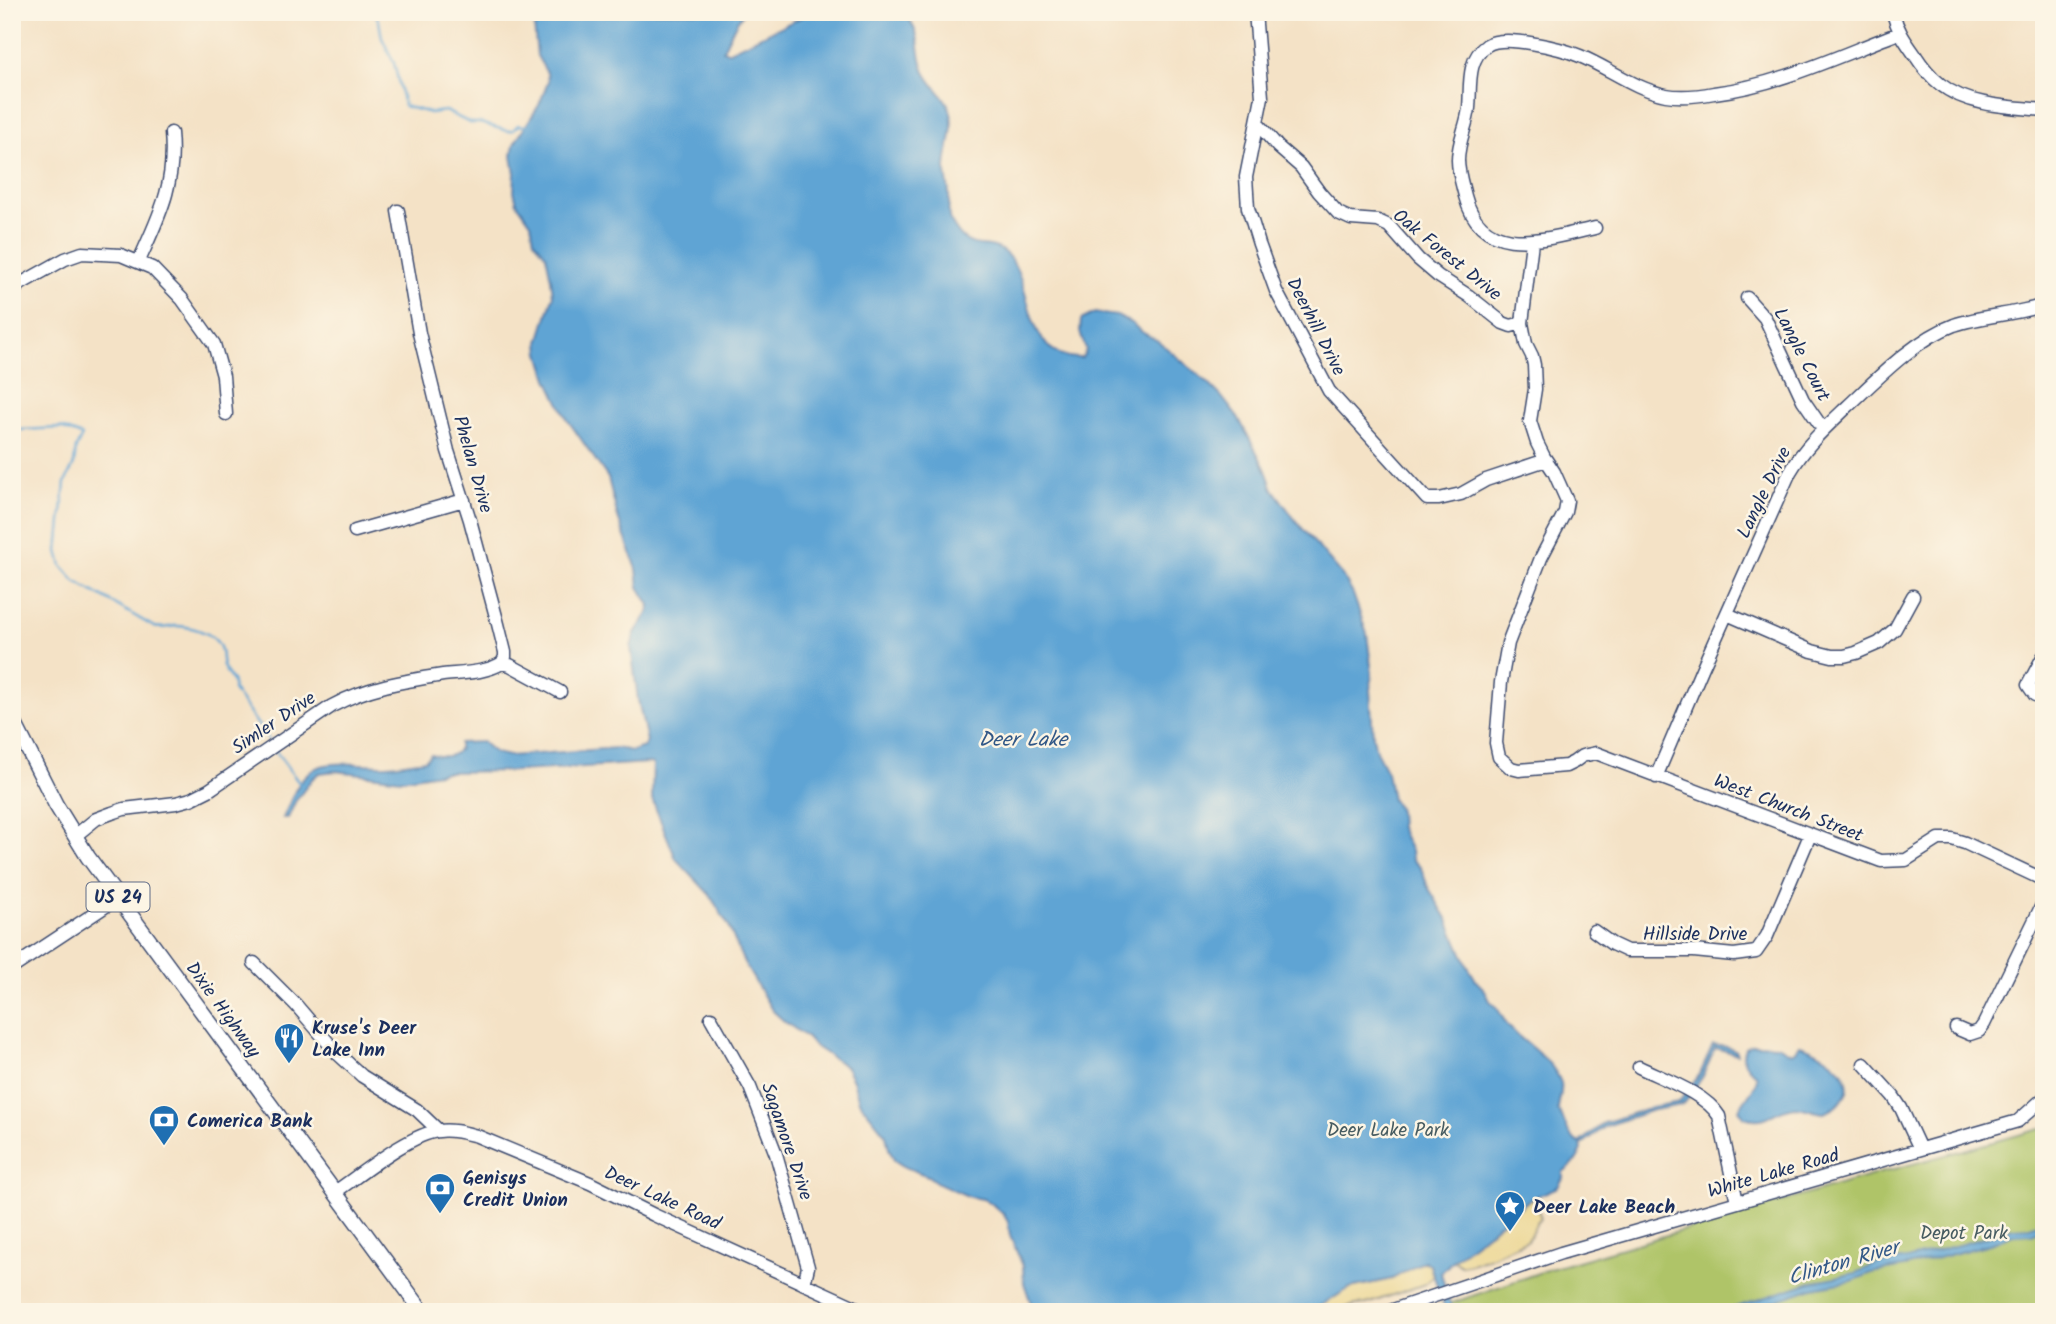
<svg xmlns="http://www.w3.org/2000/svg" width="2056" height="1324" font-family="Kalam,sans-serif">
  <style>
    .green { fill: #afc468; stroke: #657a63; stroke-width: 2 }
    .sand { fill: #eeda9e; stroke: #84847e; stroke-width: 2 }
    .water { fill: #5ea4d4; stroke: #3c6a99; stroke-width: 2 }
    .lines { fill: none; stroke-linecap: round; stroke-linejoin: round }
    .stream { stroke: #5ea4d4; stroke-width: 2.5 }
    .minor-casing { stroke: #3c4a6e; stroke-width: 15 }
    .major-casing { stroke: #3c4a6e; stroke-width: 17 }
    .minor { stroke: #fff; stroke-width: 12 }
    .major { stroke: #fff; stroke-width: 14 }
    .labels { text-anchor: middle; stroke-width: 5; stroke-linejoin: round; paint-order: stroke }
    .shield { fill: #fcf5e5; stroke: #5e6a86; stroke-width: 2 }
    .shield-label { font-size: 18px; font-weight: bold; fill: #1b2f5e }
    .street-label { font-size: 19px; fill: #1b2f5e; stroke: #fcf5e5 }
    .poi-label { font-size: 19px; font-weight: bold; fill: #1b2f5e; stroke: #fcf5e5; text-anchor: start }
    .park-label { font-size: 19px; fill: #475c61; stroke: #fcf5e5 }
    .water-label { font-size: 21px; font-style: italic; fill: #325887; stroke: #fcf5e5 }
  </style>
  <rect width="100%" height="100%" fill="#fcf5e5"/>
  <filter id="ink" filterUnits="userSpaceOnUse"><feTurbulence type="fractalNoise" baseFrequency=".0143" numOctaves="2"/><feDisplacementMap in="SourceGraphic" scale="14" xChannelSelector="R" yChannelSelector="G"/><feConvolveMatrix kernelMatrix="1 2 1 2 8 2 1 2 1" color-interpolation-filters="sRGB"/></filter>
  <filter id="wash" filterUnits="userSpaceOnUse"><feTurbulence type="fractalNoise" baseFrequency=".00686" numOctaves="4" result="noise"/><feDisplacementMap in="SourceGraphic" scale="28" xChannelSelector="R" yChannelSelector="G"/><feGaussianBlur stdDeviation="1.57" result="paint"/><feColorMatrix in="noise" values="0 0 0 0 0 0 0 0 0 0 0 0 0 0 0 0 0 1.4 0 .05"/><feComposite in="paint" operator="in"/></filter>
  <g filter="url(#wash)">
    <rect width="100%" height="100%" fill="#f4e2c6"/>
    <path class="green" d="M2044 1128V1312H1426L1550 1269 1887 1171Z"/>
    <path class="sand" d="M1533 1197 1541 1218 1537 1222 1528 1240C1507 1249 1484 1262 1461 1266L1453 1260Z
      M1424 1261 1430 1265 1433 1276 1425 1284 1367 1304 1356 1305 1330 1312 1317 1311V1308L1350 1288 1392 1279Z"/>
    <path class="water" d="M519 12H744C734 24 729 37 723 50L727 52 804 16 808 12H906C909 20 915 27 917 36 920 48 920 62 925 72 935 92 952 98 952 123 952 138 946 154 946 170 946 179 949 187 949 196 950 204 946 215 951 222 954 227 959 236 964 239 980 252 997 236 1014 264 1034 299 1027 359 1082 358L1086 350 1080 332 1081 320 1095 313 1117 316 1131 323 1142 332 1158 341 1207 382 1221 396 1239 419 1265 468 1273 489 1296 521 1342 575 1353 594 1367 634 1372 674 1370 690 1373 736 1376 751 1387 772 1392 800 1397 805 1399 812 1400 828 1411 851 1412 859 1421 868 1428 887 1448 920 1467 965 1477 982 1485 990 1490 1001C1499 1006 1501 1018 1509 1027 1525 1045 1553 1059 1561 1083 1563 1093 1558 1101 1558 1110 1566 1122 1567 1136 1579 1143L1604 1123 1652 1107 1679 1102 1700 1074 1713 1045 1728 1047 1737 1051V1054L1715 1048 1703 1076 1686 1101 1681 1105 1653 1110 1606 1126 1581 1145 1582 1149C1577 1162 1573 1164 1563 1172V1178L1558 1187 1530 1199 1453 1260 1441 1273 1450 1304 1457 1312H1450L1444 1306 1430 1265 1424 1261 1392 1279 1350 1288 1310 1312H1034L1024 1283 1023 1266 1010 1236 1008 1222 1004 1215 991 1203 983 1199 970 1197 936 1182 928 1176 905 1167 894 1160 889 1149 886 1135 859 1101 853 1080 846 1067 813 1045 805 1036 785 1022 772 1010 744 963 729 927 710 895 676 859 652 799 653 764 649 763 520 771 445 772 401 779 336 771 319 773 312 779 295 802 288 818H283C290 803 295 786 307 774 323 757 364 766 387 765 400 764 412 762 425 760L431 754C440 757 452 758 459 749V743L482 742 495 753 509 756 616 748 632 751 644 747 647 741 638 700 631 647 635 633 649 612 650 605 639 587 637 569 618 518 608 478 567 419 548 379 540 353 539 342 553 296 551 279 546 255 534 240 531 223 517 203 514 191 515 173 512 156 514 144 539 105 548 82 547 73 537 56 534 25 525 19Z
      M1753 1044 1778 1045 1791 1053 1796 1050 1799 1045C1818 1049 1858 1072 1845 1096 1840 1105 1832 1109 1824 1113 1814 1112 1804 1107 1795 1107 1773 1109 1769 1125 1744 1117L1739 1109 1756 1084 1757 1076C1748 1067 1739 1061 1745 1048Z
      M2044 1221V1228L2032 1234 2013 1235 1993 1243 1909 1266 1872 1273 1852 1281 1813 1288 1743 1312H1722L1811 1282 1856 1273 1877 1264 1907 1259 1991 1236 2012 1228 2030 1227Z"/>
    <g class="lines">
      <path class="stream" d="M374 12 379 21 382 38 394 63 404 106 430 113 445 111 470 123H480L508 131 513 130 518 125 525 126
        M19 430 61 428 82 436 76 448 74 464 65 483 58 551 62 566 75 581 154 627C162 629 168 627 175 626 190 626 212 632 219 645 223 652 221 659 223 666 227 676 235 680 233 690L271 743
        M274 749 300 784"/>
    </g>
  </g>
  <g filter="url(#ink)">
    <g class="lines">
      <g class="minor-casing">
        <path id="minor" d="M1255 12 1262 97 1246 177 1248 208 1259 244 1276 291 1329 391 1427 499H1439L1461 494 1486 480 1546 460
          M1893 12C1897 30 1905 41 1915 55 1922 66 1930 76 1940 84 1967 106 2010 107 2044 110
          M1257 123 1278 147 1301 167 1319 192 1338 213 1351 219 1378 221 1389 226 1418 259 1438 276 1469 296 1503 323 1511 326 1522 323
          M398 211 419 333 448 451 470 520 498 624 505 652V657L502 663
          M1595 228C1548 238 1482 262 1465 196 1462 184 1458 172 1458 160 1458 141 1467 126 1469 108 1471 86 1466 60 1487 45 1504 34 1561 48 1580 56 1609 68 1635 89 1666 95 1682 98 1698 96 1714 93 1779 85 1838 56 1899 33
          M1532 242 1522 323 1526 344 1532 356 1534 365 1535 389 1530 421 1537 443 1544 457 1554 472 1567 501 1565 512 1541 558 1508 643 1501 682 1496 743 1499 757 1511 768 1519 770 1566 766 1574 762 1582 756 1596 753 1881 861 1906 860 1939 839H1952L1965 843 2044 880
          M139 261C159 216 176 185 171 133
          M12 291 22 283 65 259 82 253 121 255 152 268 182 299 214 344 223 376 226 414
          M1747 298 1765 318 1803 400 1823 429
          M355 531 464 500
          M1727 614 1812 651 1832 656H1844L1856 653 1879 643 1895 629 1913 596
          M2043 657 2028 685 2035 695 2044 698
          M502 663 510 665 560 692
          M1656 777 1702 669 1790 472C1805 446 1825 428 1847 407 1877 379 1914 340 1954 325 1983 315 2015 315 2044 305
          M75 836 96 819 112 813 124 809 176 803 191 799 209 790 332 706C367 687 404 681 443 675 461 673 486 673 502 663
          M1594 931 1612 944 1627 951H1694L1734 955 1756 952 1767 936 1810 835
          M254 963 296 1005 337 1053 362 1076 417 1110 439 1131
          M12 968 118 898
          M711 1018 750 1087 776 1154 808 1267 804 1284
          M1956 1028 1970 1034 1979 1031 1984 1024 2044 901
          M1864 1064 1893 1096 1901 1108 1920 1149
          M1639 1067C1663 1079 1705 1093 1719 1116L1737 1202
          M335 1192C360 1175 411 1133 439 1131 452 1129 465 1133 477 1136L590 1183 654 1215 866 1312
          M1387 1312 1561 1253 2018 1121 2044 1098"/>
      </g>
      <g class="major-casing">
        <path id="major" d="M12 718 56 805 88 857 423 1312"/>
      </g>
      <use href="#minor" class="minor"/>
      <use href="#major" class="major"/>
    </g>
  </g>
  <defs>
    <g id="restaurant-pin" transform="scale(1.575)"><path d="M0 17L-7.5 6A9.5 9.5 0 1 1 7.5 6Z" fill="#1f6fb2" stroke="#fcf5e5"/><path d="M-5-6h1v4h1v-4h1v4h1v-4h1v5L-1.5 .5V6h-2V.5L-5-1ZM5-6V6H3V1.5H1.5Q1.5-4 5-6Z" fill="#fff"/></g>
    <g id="bank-pin" transform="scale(1.575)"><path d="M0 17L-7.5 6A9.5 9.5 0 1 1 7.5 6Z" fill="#1f6fb2" stroke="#fcf5e5"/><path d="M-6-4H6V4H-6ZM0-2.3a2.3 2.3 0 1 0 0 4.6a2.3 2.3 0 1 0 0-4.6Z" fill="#fff"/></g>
    <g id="sight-pin" transform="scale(1.575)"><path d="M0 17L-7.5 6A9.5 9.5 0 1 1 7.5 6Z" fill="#1f6fb2" stroke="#fcf5e5"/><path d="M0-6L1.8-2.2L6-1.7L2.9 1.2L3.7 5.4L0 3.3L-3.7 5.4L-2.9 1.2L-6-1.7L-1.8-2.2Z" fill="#fff"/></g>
  </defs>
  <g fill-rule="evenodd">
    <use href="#restaurant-pin" x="289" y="1038"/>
    <use href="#bank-pin" x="164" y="1120"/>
    <use href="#bank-pin" x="440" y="1188"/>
    <use href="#sight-pin" x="1510" y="1206"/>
  </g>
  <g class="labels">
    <rect class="shield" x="86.5" y="882.5" width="63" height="29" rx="5"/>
    <g class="shield-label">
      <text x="118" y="903">US 24</text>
    </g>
    <g class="street-label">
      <text transform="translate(1448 254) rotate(39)" y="7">Oak Forest Drive</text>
      <text transform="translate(1317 326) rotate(63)" y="7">Deerhill Drive</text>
      <text transform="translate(1803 354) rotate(63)" y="7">Langle Court</text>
      <text transform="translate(474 464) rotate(74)" y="7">Phelan Drive</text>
      <text transform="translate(1763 492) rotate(-64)" y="7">Langle Drive</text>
      <text transform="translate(273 722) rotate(-34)" y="7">Simler Drive</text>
      <text transform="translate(1789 807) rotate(21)" y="7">West Church Street</text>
      <text x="1695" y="940">Hillside Drive</text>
      <text transform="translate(224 1009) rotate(54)" y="7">Dixie Highway</text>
      <text transform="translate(788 1141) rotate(71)" y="7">Sagamore Drive</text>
      <text transform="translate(1773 1172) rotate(-16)" y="7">White Lake Road</text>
      <text transform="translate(663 1197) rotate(25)" y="7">Deer Lake Road</text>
    </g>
    <g class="poi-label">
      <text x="312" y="1034">Kruse's Deer<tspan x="312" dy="22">Lake Inn</tspan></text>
      <text x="187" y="1127">Comerica Bank</text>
      <text x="463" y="1184">Genisys<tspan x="463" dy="22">Credit Union</tspan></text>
      <text x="1533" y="1213">Deer Lake Beach</text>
    </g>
    <g class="park-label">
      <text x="1388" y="1136">Deer Lake Park</text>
      <text x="1964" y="1239">Depot Park</text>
    </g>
    <g class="water-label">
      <text x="1023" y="746">Deer Lake</text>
      <text transform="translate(1843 1262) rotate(-16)" y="7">Clinton River</text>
    </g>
  </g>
  <rect width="2056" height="1324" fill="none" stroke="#fcf5e5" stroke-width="42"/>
</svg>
